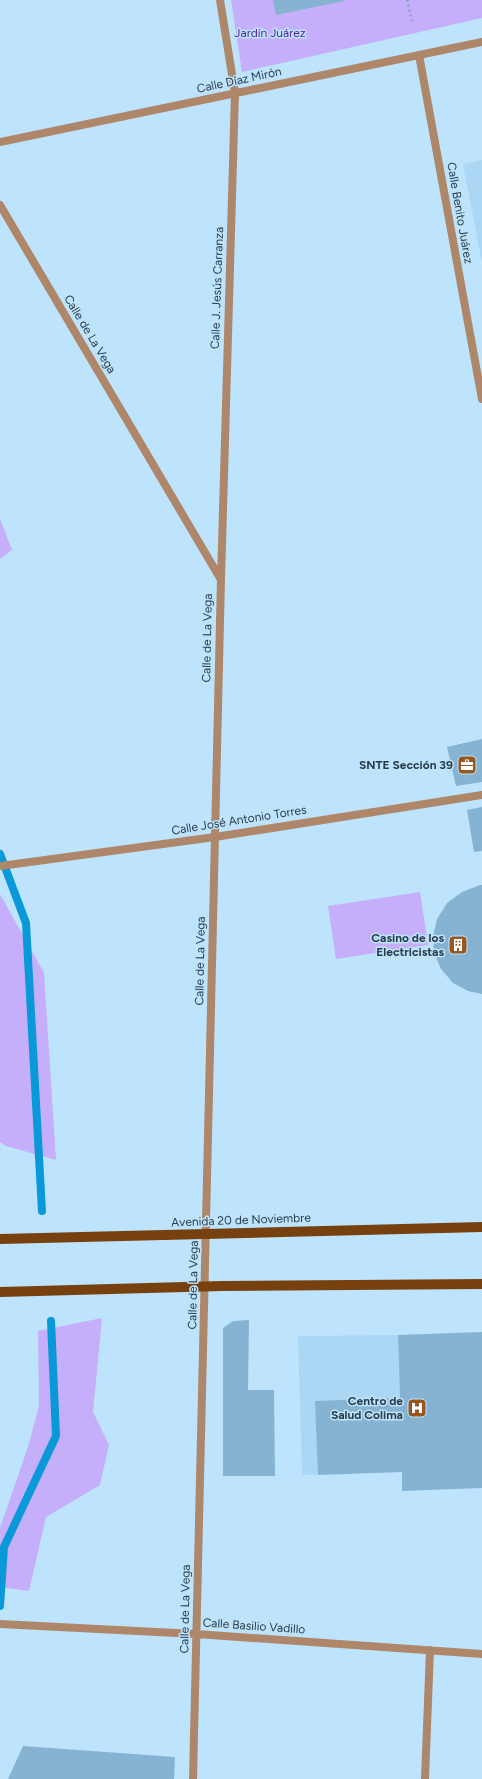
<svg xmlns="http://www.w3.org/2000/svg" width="482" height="1779" font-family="Figtree,sans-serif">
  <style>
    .built { fill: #abd7f4 }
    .green { fill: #c5aefa }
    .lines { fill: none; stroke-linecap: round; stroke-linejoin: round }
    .stream { stroke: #0998d8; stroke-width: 8 }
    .building { fill: #85b3d1 }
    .path { stroke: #88a7bb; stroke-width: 2.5; stroke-dasharray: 2 3; stroke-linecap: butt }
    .minor { stroke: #ae876a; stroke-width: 8 }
    .primary { stroke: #77410f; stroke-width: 10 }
    .labels { text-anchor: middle; stroke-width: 3; stroke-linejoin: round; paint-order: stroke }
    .park-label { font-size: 12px; fill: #511f90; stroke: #bee4fd }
    .street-label { font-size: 12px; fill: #293c49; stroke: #bee4fd }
    .poi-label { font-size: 12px; font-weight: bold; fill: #293c49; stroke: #bee4fd; text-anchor: end }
  </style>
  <rect width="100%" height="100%" fill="#bee4fd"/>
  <path class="built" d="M482 160V263L463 164Z
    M398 1335 402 1472 302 1475 298 1336Z"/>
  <path class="green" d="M231 0H482V18L242 72Z
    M0 519 12 550 0 559Z
    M420 892 428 945 336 959 328 906Z
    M0 894 44 973 56 1160 6 1146 0 1142Z
    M102 1318 93 1412 109 1445 100 1485 46 1517 29 1591 0 1587V1528L28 1447 39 1406 38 1331Z"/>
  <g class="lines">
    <path class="stream" d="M0 854 26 923 42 1211
      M0 1606 4 1547 56 1436 51 1321"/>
  </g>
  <path class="building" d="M273 0H344V1L276 15Z
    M482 739V782L456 786 447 747Z
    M482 807V851L474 852 467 810Z
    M480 885H482V994L468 991 453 983 441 969 434 953 433 936 437 919 447 903 462 892Z
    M249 1320 248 1390H274L275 1476H223V1328L233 1321Z
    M482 1332V1488L402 1491V1472L318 1475 315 1401 400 1398 398 1335Z
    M23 1746 175 1757 174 1779H8Z"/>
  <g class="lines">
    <path class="path" d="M407 0 412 21"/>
    <path class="minor" d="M419 55 482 399
      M0 142 482 42
      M0 205 220 578
      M0 866 215 837 482 795
      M0 1624 196 1634 482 1654
      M193 1779 221 579 235 93 220 0
      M425 1779 430 1650"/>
    <path class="primary" d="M0 1239 482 1227
      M0 1292 222 1286 482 1284"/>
  </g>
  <defs>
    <g id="office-square" transform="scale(1)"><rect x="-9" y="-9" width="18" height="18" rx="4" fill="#975720" stroke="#bee4fd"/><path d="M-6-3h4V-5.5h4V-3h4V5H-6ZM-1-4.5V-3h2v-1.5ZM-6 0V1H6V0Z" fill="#fff"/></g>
    <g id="building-square" transform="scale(1)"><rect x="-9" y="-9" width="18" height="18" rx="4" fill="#975720" stroke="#bee4fd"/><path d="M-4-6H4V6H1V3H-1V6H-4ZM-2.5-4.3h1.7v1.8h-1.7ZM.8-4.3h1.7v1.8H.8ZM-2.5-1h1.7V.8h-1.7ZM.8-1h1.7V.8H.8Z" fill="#fff"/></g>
    <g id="hospital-square" transform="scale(1)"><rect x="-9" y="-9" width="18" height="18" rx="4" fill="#975720" stroke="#bee4fd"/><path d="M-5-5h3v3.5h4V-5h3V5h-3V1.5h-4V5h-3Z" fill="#fff"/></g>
  </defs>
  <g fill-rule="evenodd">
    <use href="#office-square" x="467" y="765"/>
    <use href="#building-square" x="458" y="945"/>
    <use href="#hospital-square" x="417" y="1408"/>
  </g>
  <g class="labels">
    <g class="park-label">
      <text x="270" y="37">Jardín Juárez</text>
    </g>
    <g class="street-label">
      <text transform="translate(239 80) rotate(-12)" y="4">Calle Díaz Mirón</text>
      <text transform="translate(460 213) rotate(80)" y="4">Calle Benito Juárez</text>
      <text transform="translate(217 288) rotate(-88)" y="4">Calle J. Jesús Carranza</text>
      <text transform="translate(90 334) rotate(59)" y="4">Calle de La Vega</text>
      <text transform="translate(207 638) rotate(-89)" y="4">Calle de La Vega</text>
      <text transform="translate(239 820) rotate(-9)" y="4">Calle José Antonio Torres</text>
      <text transform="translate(200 961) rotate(-89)" y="4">Calle de La Vega</text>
      <text transform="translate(241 1220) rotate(-2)" y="4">Avenida 20 de Noviembre</text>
      <text transform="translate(193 1285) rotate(-89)" y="4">Calle de La Vega</text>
      <text transform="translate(185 1609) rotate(-89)" y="4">Calle de La Vega</text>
      <text transform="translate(254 1626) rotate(4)" y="4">Calle Basilio Vadillo</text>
    </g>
    <g class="poi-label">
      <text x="453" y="769">SNTE Sección 39</text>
      <text x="444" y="942">Casino de los<tspan x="444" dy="14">Electricistas</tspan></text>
      <text x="403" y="1405">Centro de<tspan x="403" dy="14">Salud Colima</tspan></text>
    </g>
  </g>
</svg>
